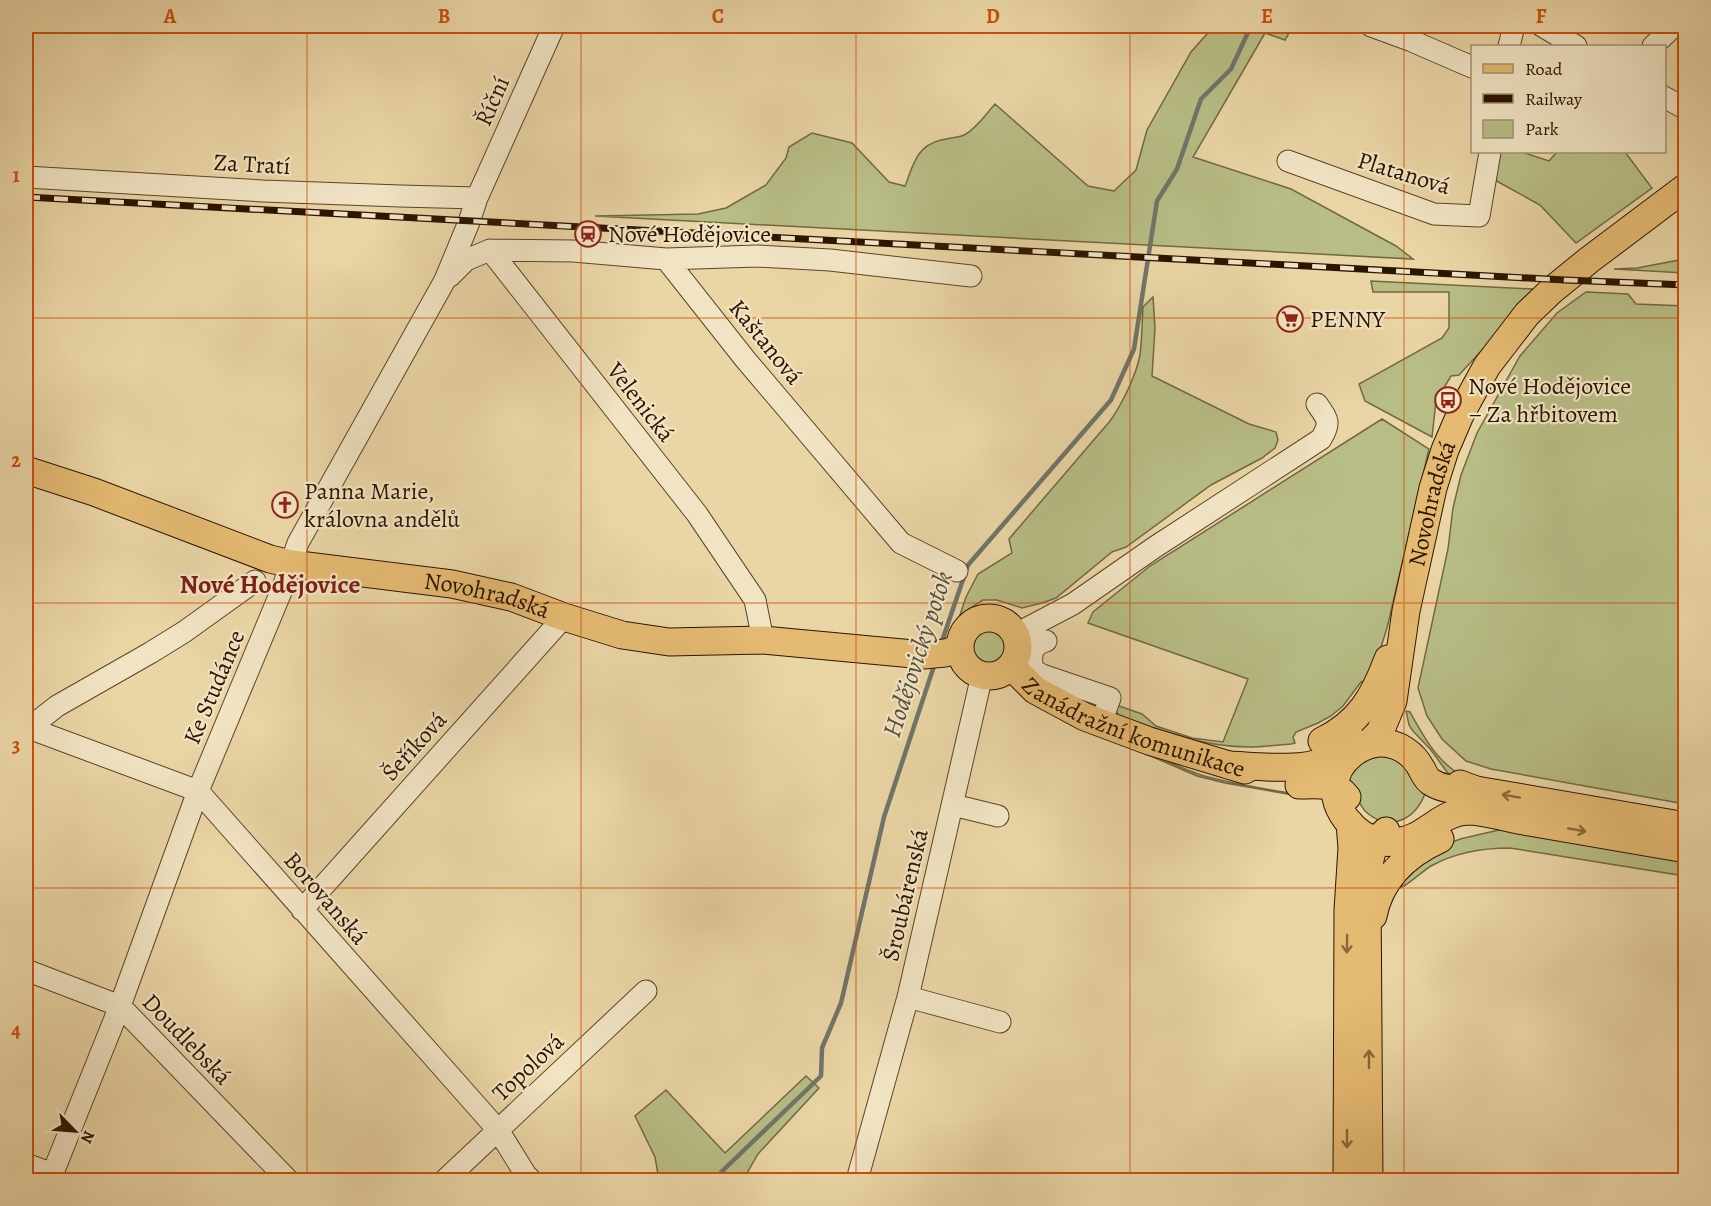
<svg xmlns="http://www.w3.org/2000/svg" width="1711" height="1206" font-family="Alegreya,serif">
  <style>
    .green { fill: #b8bd85; stroke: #726842; stroke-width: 1.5 }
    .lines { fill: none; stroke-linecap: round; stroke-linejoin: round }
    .stream { stroke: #6f756b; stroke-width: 4.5 }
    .minor-casing { stroke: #5b4429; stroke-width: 23 }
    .major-casing { stroke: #2b1400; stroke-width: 29 }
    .minor { stroke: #f1e4c4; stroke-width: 21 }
    .major { stroke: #e5ba72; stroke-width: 27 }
    .rail-casing { stroke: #2b1400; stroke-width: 7 }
    .rail { stroke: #f1e4c4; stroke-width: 4.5; stroke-dasharray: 14; stroke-linecap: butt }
    .oneway { stroke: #886739 }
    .grid { fill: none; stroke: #cc4f0a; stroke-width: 1.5; stroke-opacity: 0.55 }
    .labels { text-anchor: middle; stroke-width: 4.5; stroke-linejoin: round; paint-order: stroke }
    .street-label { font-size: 24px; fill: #2b1400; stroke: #f1e4c4 }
    .poi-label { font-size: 24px; fill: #2b1400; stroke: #f1e4c4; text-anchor: start }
    .neighbourhood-label { font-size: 26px; font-weight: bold; fill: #7a1f14; stroke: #f1e4c4 }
    .water-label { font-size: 26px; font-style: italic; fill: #534d3e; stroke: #f1e4c4 }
    .neatline { fill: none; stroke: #cc4f0a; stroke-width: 2 }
    .grid-label { font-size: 20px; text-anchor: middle; font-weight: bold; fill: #cc4f0a }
  </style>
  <rect width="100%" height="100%" fill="#ead5a5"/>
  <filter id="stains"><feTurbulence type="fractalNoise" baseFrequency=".00333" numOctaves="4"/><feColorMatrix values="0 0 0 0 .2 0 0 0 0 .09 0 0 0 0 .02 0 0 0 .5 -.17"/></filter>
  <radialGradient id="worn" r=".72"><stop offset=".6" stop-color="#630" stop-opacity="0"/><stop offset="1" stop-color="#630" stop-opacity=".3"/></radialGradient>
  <path class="green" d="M1214 26H1293L1285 40 1265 33 1193 157 1291 189 1396 246 1413 259 595 216 698 214 726 208 766 185 786 158 789 147 812 133 852 143 889 182 905 186C913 166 916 146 941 140 949 138 957 138 964 135 976 129 986 114 995 104L1088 186 1114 191 1136 170 1147 130 1191 52Z
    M1499 152H1522L1549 161 1557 152H1625L1652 188 1576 243 1540 205 1493 179Z
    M1685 259V273L1614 269 1637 268Z
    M1371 281 1532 289 1529 299 1459 375 1451 376 1436 401 1432 437 1365 401 1359 384 1442 338 1449 328V292H1373Z
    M1586 292 1628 294 1636 304 1685 306V804L1491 769 1466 761 1442 739 1427 716 1418 688 1448 549 1453 508 1461 475 1477 433 1520 356 1557 313Z
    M1153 297 1155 328 1152 376 1249 424 1276 432 1278 440 1275 448 1262 458 1211 485 1126 547 1112 552 1056 598 1042 603 1022 608 997 600H983L960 615 966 597 978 574 1012 553 1009 539 1110 421C1122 404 1136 376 1140 355 1142 340 1142 323 1143 307Z
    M1382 419 1429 449 1387 628 1371 679 1361 682 1343 706 1331 716 1318 723 1296 732 1293 737 1295 743 1291 744C1277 745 1263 747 1249 747 1203 747 1161 731 1119 715L1115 711 1119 706 1142 714 1156 726 1192 738 1223 742 1248 679 1088 623 1093 612 1150 566Z
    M970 646a19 19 0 1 1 38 0a19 19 0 1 1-38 0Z
    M1406 711 1410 712C1422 734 1435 758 1456 772L1453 777 1447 772 1431 750 1413 731 1409 725Z
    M1132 748C1156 754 1175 766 1198 774 1229 784 1262 788 1295 794L1293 795 1225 783 1197 776Z
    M1369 755 1398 758 1426 790C1418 819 1389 834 1365 811 1361 806 1358 800 1355 795 1351 787 1348 782 1348 773Z
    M1499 830H1517L1685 858V876L1510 848C1482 848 1456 852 1431 866 1418 874 1407 888 1391 891L1436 849 1460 839Z
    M806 1076 819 1088 758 1154 743 1180H659L655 1157 635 1116 666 1090 725 1153Z"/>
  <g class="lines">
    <path class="stream" d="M941 644 968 565 1111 400 1134 349 1157 201 1177 169 1201 99 1231 69 1251 26
      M713 1180 821 1076 822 1048 841 1003 884 817 935 663"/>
    <g class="minor-casing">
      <path id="minor" d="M1371 26 1412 41 1472 67
        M1542 26 1576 46
        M1509 46 1514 26
        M1653 46 1674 26
        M1664 97 1686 109
        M1288 161 1434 214 1479 216 1490 152
        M26 177 263 191 400 196 477 198
        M490 250 697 514 755 600 763 640
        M666 259 757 256 830 260 971 276
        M450 276 466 260 490 250 573 251 666 259 745 359 901 543 957 571
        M1016 634 1073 604 1155 547 1321 439C1331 422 1328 420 1317 404
        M1046 641C1031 645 1030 656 1033 670L1042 675 1110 698 1101 723
        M26 727 198 791 498 1130 526 1175 531 1180
        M29 728 57 706 150 653 184 632 255 581
        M953 805 998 816
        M302 910 564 617
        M26 970 120 1006 288 1180
        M908 997 1000 1022
        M26 1164 53 1174
        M50 1180 120 1006 198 791 283 587 298 543 445 280 469 222 477 198 554 26
        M445 1180 646 991
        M857 1180 908 997 982 675"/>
    </g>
    <g class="major-casing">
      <g id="major">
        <path id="s1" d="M26 470 94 492 270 559 291 564 452 584 511 597 564 617 622 635 669 642 763 640 924 655 945 653 959 649"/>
        <circle cx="989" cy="647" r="29"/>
        <path id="s2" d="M1011 666 1035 690 1085 717 1149 741 1245 770"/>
        <path d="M1322 741C1359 723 1374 697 1388 659"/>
        <path id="s3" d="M1368 744 1380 732 1393 701 1406 611 1433 488 1445 450 1460 415 1487 366 1527 314 1551 291 1589 260 1686 187"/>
        <path d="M1229 765C1255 766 1303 772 1326 760 1335 755 1343 746 1351 739"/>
        <path d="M1460 784 1476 790 1686 826"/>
        <path d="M1299 785C1316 785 1336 782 1347 797"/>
        <path d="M1476 790C1461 789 1444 791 1431 782 1426 779 1424 773 1421 768 1413 753 1398 743 1381 743 1370 743 1361 747 1352 754 1318 781 1339 827 1374 840 1391 846 1413 840 1426 830 1439 822 1450 812 1467 811 1487 811 1508 819 1529 822 1581 831 1633 840 1686 849"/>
        <path d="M1373 916C1380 879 1407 854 1440 839"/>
        <path d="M1347 1180 1348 910 1352 848 1350 823"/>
        <path d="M1369 1180 1367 888C1369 867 1368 846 1386 831"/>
      </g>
    </g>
    <use href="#minor" class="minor"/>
    <use href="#major" class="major"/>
    <g class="rail-casing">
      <path id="rail" d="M26 197 1565 280 1686 285"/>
    </g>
    <use href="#rail" class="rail"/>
  </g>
  <defs><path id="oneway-shaft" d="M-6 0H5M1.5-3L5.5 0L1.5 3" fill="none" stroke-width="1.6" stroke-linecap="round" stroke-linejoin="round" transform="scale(1.5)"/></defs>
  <g class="oneway">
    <use href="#oneway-shaft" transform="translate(1511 796) rotate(-170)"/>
    <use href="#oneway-shaft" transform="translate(1577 830) rotate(10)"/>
    <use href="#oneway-shaft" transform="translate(1347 944) rotate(91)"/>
    <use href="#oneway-shaft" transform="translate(1369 1059) rotate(-90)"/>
    <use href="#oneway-shaft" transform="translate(1347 1139) rotate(90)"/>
  </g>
  <path class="grid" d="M307 26V1180M581 26V1180M856 26V1180M1130 26V1180M1404 26V1180M26 318H1686M26 603H1686M26 888H1686"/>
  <defs>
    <g id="station-ring" transform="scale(1.35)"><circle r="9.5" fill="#f1e4c4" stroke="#8f2418" stroke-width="1.5"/><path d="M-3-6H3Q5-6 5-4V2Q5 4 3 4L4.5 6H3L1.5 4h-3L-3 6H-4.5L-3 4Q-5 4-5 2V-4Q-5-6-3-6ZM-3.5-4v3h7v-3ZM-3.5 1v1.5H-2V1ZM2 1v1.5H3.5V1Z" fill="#8f2418"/></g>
    <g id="supermarket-ring" transform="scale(1.35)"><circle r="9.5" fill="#f1e4c4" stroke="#8f2418" stroke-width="1.5"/><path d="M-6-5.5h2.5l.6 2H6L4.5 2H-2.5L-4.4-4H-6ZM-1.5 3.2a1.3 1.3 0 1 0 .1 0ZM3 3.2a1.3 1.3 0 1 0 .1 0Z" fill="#8f2418"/></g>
    <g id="bus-ring" transform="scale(1.35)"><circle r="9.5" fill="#f1e4c4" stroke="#8f2418" stroke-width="1.5"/><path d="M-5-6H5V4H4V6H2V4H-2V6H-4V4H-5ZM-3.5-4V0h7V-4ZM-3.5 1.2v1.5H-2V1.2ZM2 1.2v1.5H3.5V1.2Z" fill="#8f2418"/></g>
    <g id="church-ring" transform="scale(1.35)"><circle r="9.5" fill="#f1e4c4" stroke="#8f2418" stroke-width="1.5"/><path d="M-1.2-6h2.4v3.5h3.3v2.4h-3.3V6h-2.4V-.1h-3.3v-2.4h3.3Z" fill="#8f2418"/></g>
  </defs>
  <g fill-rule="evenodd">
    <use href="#station-ring" x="588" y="234"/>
    <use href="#supermarket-ring" x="1290" y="319"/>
    <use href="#bus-ring" x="1448" y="400"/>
    <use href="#church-ring" x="285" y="505"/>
  </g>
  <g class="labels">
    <g class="street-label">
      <text transform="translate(492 101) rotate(-66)" y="8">Říční</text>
      <text transform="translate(252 164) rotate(3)" y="8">Za Tratí</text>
      <text transform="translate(1404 173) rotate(17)" y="8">Platanová</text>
      <text transform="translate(766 342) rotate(51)" y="8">Kaštanová</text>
      <text transform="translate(641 402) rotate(52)" y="8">Velenická</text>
      <text dy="8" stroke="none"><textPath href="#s3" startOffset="252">Novohradská</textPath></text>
      <text dy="8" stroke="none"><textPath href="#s1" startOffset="480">Novohradská</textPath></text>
      <text transform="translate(214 687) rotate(-67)" y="8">Ke Studánce</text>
      <text dy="8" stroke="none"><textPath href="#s2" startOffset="140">Zanádražní komunikace</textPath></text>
      <text transform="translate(414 746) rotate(-48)" y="8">Šeříková</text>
      <text transform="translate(905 895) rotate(-77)" y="8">Šroubárenská</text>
      <text transform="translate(326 898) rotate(49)" y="8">Borovanská</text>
      <text transform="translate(187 1039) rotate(46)" y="8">Doudlebská</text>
      <text transform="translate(528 1067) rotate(-43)" y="8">Topolová</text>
    </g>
    <g class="poi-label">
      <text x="608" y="242">Nové Hodějovice</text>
      <text x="1310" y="327">PENNY</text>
      <text x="1468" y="394">Nové Hodějovice<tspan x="1468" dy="28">– Za hřbitovem</tspan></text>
      <text x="304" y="499">Panna Marie,<tspan x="304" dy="28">královna andělů</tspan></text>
    </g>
    <g class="neighbourhood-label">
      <text x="270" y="593">Nové Hodějovice</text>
    </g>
    <g class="water-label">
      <text transform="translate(917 654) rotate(-72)" y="9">Hodějovický potok</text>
    </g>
  </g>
  <rect width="1711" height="1206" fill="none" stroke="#ead5a5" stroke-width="66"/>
  <rect x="1471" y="45" width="195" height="108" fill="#f1e4c4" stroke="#a29176" stroke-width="1.5"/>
  <rect x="1483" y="64" width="30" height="9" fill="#e5ba72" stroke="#a29176" stroke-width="1.5"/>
  <text x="1525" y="75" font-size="18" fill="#2b1400">Road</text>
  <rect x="1483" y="94" width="30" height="9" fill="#2b1400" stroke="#a29176" stroke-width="1.5"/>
  <text x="1525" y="105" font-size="18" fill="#2b1400">Railway</text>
  <rect x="1483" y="120" width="30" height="18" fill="#b8bd85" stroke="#a29176" stroke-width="1.5"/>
  <text x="1525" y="135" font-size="18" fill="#2b1400">Park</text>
  <g transform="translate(75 1131) rotate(115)" stroke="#f1e4c4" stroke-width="4.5" paint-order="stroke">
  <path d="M0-4.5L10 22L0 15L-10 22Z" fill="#2b1400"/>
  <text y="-9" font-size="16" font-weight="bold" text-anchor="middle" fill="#2b1400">N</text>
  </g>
  <rect x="33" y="33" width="1645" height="1140" class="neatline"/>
  <g class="grid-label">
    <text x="170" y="23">A</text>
    <text x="444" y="23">B</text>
    <text x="718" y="23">C</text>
    <text x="993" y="23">D</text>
    <text x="1267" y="23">E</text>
    <text x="1541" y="23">F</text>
    <text x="16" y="182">1</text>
    <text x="16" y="467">2</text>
    <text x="16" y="752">3</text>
    <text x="16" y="1037">4</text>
  </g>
  <rect width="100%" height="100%" filter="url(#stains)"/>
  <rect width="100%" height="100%" fill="url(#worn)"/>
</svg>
